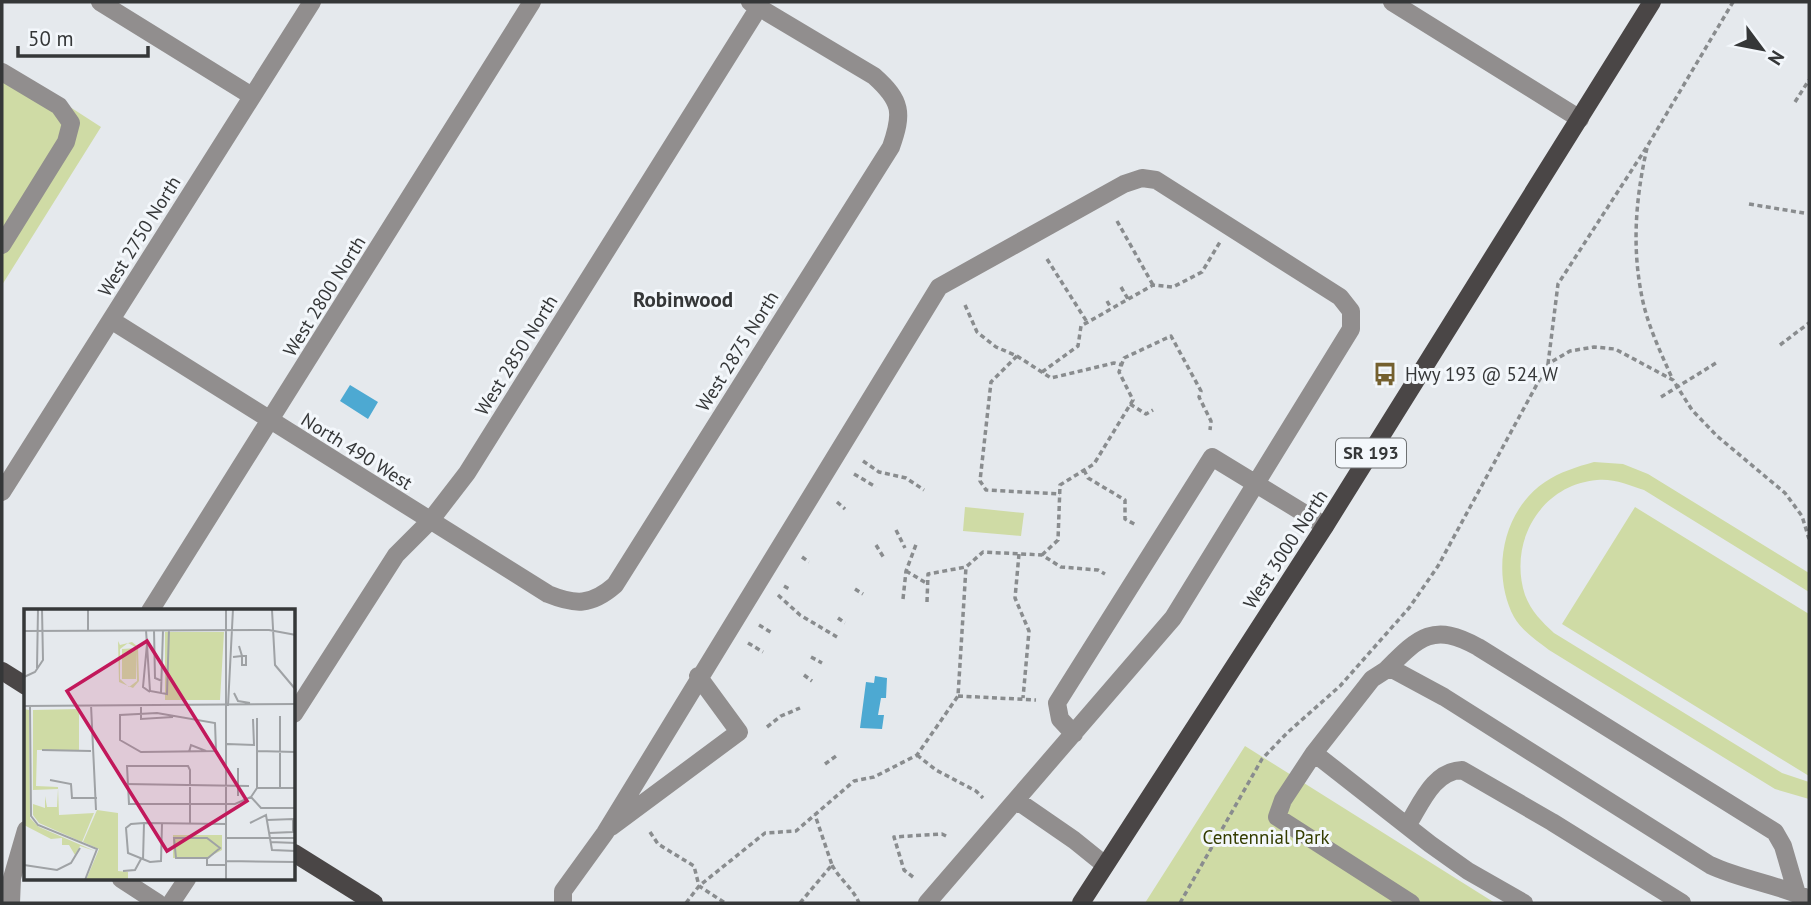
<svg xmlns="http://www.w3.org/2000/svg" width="1811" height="905" font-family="'PT Sans',sans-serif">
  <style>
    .green { fill: #cfdba5 }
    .water { fill: #4da9d2 }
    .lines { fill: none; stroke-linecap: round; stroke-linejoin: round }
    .path { stroke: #898c8e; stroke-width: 3.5; stroke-dasharray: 5 3.5; stroke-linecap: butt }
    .minor { stroke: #918e8e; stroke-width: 18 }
    .major { stroke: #4a4646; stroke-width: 18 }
    .labels { text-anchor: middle; stroke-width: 6; stroke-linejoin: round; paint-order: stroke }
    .shield { fill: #f3f7fb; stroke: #6e7172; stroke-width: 2 }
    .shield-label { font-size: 18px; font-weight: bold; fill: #353738 }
    .street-label { font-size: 19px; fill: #353738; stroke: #f3f7fb }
    .poi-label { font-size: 19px; fill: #353738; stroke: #f3f7fb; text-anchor: start }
    .park-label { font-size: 19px; fill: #343d00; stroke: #f3f7fb }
    .neighbourhood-label { font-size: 21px; font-weight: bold; fill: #353738; stroke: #f3f7fb }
    .inset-road { fill: none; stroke: #9fa2a5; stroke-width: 2 }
    .view { fill: #c2185b; fill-opacity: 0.15; stroke: #c2185b; stroke-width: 3.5 }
    .inset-edge { fill: none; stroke: #353738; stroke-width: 3.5 }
  </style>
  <rect width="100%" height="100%" fill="#e5e9ed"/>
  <path class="green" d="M2 63 101 127 2 285Z
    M1594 462 1623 464 1648 474 1809 573V592L1644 490C1630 485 1612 478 1597 480 1540 485 1508 543 1525 595 1531 611 1542 622 1554 633L1782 773 1809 782V799L1775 789 1549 650C1537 641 1522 631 1514 617 1491 573 1502 511 1545 482 1560 472 1576 467 1594 462Z
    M965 507 1024 513 1021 536 963 531Z
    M1635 507 1809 614V776L1562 624Z
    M1245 746 1495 903H1145Z"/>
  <path class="water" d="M350 385 378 402 368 419 340 401Z
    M875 676 887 678 886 698H881L878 715H884L882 729 860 728 866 682 874 683Z"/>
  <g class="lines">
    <path class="path" d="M1795 102 1809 80
      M1647 148C1636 196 1632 244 1641 292 1646 322 1660 351 1672 378
      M1749 204 1804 213
      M1117 221 1153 285
      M1047 259 1087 322
      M1121 287 1128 299
      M1107 301 1111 308
      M965 305 977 332 996 347 1017 356 1051 378 1114 363 1122 365
      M1780 345 1809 323
      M1017 356 991 382 980 481 986 490 1060 494
      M1548 364 1558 284 1648 145 1733 2
      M1042 372 1078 346 1081 326 1153 285 1173 287 1202 272 1220 242
      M1661 397 1716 363
      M1130 404 1146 414 1153 410
      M863 461 879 472 906 478 924 490
      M1084 470 1088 478 1125 500V519L1136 525
      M854 474 876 487
      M837 502 845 509
      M896 530 905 548
      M876 545 884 558
      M1019 554 1015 598 1029 631 1023 698
      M1042 555 1058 540 1060 485 1094 464 1133 400 1119 372 1124 358 1171 336 1201 391 1199 397 1211 421 1210 430
      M802 557 809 562
      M906 571 928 584
      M784 586 791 590
      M855 589 863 594
      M778 595 800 615 837 637
      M903 599 906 571 917 542
      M927 602 928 574 966 567 983 552 1042 555 1061 567 1098 570 1105 574
      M838 618 845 623
      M759 625 772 633
      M748 643 763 652
      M811 657 822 663
      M804 675 812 681
      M958 696 1036 700
      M767 727 781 716 800 708
      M917 755 936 770 976 791 983 798
      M825 764 836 756
      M650 832 658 844 694 866 699 886 725 903
      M832 865C840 880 853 888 859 903
      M913 877 904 870 894 837 942 834 948 837
      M686 903 699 886 765 833 796 831 854 781 874 777 917 755 958 696 966 567
      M800 903 832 865 815 815
      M1180 903 1262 759 1287 733 1340 686 1409 608 1438 566 1548 364 1570 351 1594 347 1615 349 1673 380 1692 410 1717 436 1785 493 1802 516 1809 539"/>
    <path class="minor" d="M100 2 252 96
      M1392 2 1580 119
      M2 72 59 106 71 123 66 142 2 245
      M111 320 548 594C575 605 591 606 615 585L891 147C903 113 902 101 874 76L750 2
      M2 492 312 2
      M150 611 532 2
      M1386 670C1419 637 1433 622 1478 647L1775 832 1783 846 1797 894
      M294 714 396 555 430 521 467 473 759 7
      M1074 734 1060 719 1057 703 1212 457 1325 526
      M1314 753 1430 844 1468 871 1524 903
      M1016 800 1074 840 1105 865
      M1407 826C1421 804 1433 771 1462 770L1552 822 1682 903
      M611 827 739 732 698 676
      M121 879 158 903
      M11 903 12 878 26 830
      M171 903 187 879
      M563 903V891L605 833 939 287 1124 184 1142 178 1156 180 1340 297 1351 311V329L1173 618 927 903
      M1411 903 1277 817 1283 800 1314 753 1372 679 1386 670H1394L1444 697 1710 865C1742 880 1777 884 1809 899"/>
    <path class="major" d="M2 671 26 686
      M294 853 374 903
      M1081 903 1325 526 1652 2"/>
  </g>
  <defs>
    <g id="bus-bare" transform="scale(1.89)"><path d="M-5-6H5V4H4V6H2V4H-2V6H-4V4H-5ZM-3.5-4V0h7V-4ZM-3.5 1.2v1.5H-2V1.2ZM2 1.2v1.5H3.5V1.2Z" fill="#74602f" stroke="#f3f7fb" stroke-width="2.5" paint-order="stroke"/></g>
  </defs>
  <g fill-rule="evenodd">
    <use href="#bus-bare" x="1385" y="374"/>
  </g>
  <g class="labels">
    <rect class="shield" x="1336" y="438.5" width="70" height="29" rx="5"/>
    <g class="shield-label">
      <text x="1371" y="459">SR 193</text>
    </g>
    <g class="street-label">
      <text transform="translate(139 236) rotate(-58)" y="7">West 2750 North</text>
      <text transform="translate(324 296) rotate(-58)" y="7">West 2800 North</text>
      <text transform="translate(737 351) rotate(-58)" y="7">West 2875 North</text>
      <text transform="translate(516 355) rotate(-58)" y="7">West 2850 North</text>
      <text transform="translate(357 451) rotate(32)" y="7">North 490 West</text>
      <text transform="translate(1285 549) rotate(-57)" y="7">West 3000 North</text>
    </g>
    <g class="poi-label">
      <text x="1405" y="381">Hwy 193 @ 524 W</text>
    </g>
    <g class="park-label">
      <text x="1266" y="844">Centennial Park</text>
    </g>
    <g class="neighbourhood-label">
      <text x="683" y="307">Robinwood</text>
    </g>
  </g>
  <g transform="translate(24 609)">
    <rect width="271" height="271" fill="#e5e9ed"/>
    <path d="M141 23H200L196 91H141ZM94 32 96 36 108 33 114 38 115 72 109 79 95 73ZM104 34 113 39 98 40V70H112L113 42V72L105 78 96 70V40ZM0 100 5 101 6 209 15 218 71 242 56 237 51 246 45 236H38V229L27 230 0 216ZM55 100V141H13L12 177 34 178 35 206 70 204 58 233 15 214 9 206V195L21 199V187L23 198H33L34 180 9 181V101ZM73 201 94 204V262L104 263V271H62L75 240 59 233ZM149 226H198V241L181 250 149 249Z" fill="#cfdba5" fill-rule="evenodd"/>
    <path class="inset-road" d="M202 0V271M248 1 251 56 272 81M122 21 126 82 143 85 145 21M130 21 131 69 138 72M0 22 245 21 272 26M64 22V0M123 35 119 78 126 83M209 48 218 47H222V56H218V47L215 37M13 59 14 0M0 68 11 63 19 51 18 0M137 84 139 21M210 84 214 92 226 94M67 96 72 201M117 96V110L149 108M0 97 272 95M6 97 7 207 14 216 73 240 61 271M204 97 209 0M133 104 191 114 192 142 117 143 96 131V106ZM203 135 230 136 229 110M18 141 67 142M233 142 272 143M165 143 167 136 182 142M26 171 47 175 48 189H73M102 175 225 177M233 179V109M233 179H272M256 179V107M214 187V159M227 188 237 199H272M243 211 269 210V223L245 224M226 214 242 206 248 241 272 242M138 215 137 252 126 253 104 244 102 219 107 215 120 214 203 215M166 215V161L164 157H103L105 195H211L227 188 233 179M150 229H183L196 239 184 249H152ZM203 229H272M246 233 272 234M183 250V256H202M119 251 120 214M202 252 272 253M0 256 33 261 47 254 56 239M99 262 111 261 117 250"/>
    <path class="view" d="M123 32 223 192 143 242 43 82Z"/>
    <rect width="271" height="271" class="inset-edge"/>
  </g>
  <rect width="1811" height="905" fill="none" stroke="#353738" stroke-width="7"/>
  <g transform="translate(1762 49) rotate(122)" stroke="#f3f7fb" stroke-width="5" paint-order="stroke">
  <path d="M0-5L12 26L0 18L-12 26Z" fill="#353738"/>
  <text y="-10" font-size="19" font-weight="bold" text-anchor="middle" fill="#353738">N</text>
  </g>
  <path d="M18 46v10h130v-10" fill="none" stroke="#353738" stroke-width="3.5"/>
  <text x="28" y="46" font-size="21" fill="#353738" stroke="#f3f7fb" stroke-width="5" paint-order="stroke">50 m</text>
</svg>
